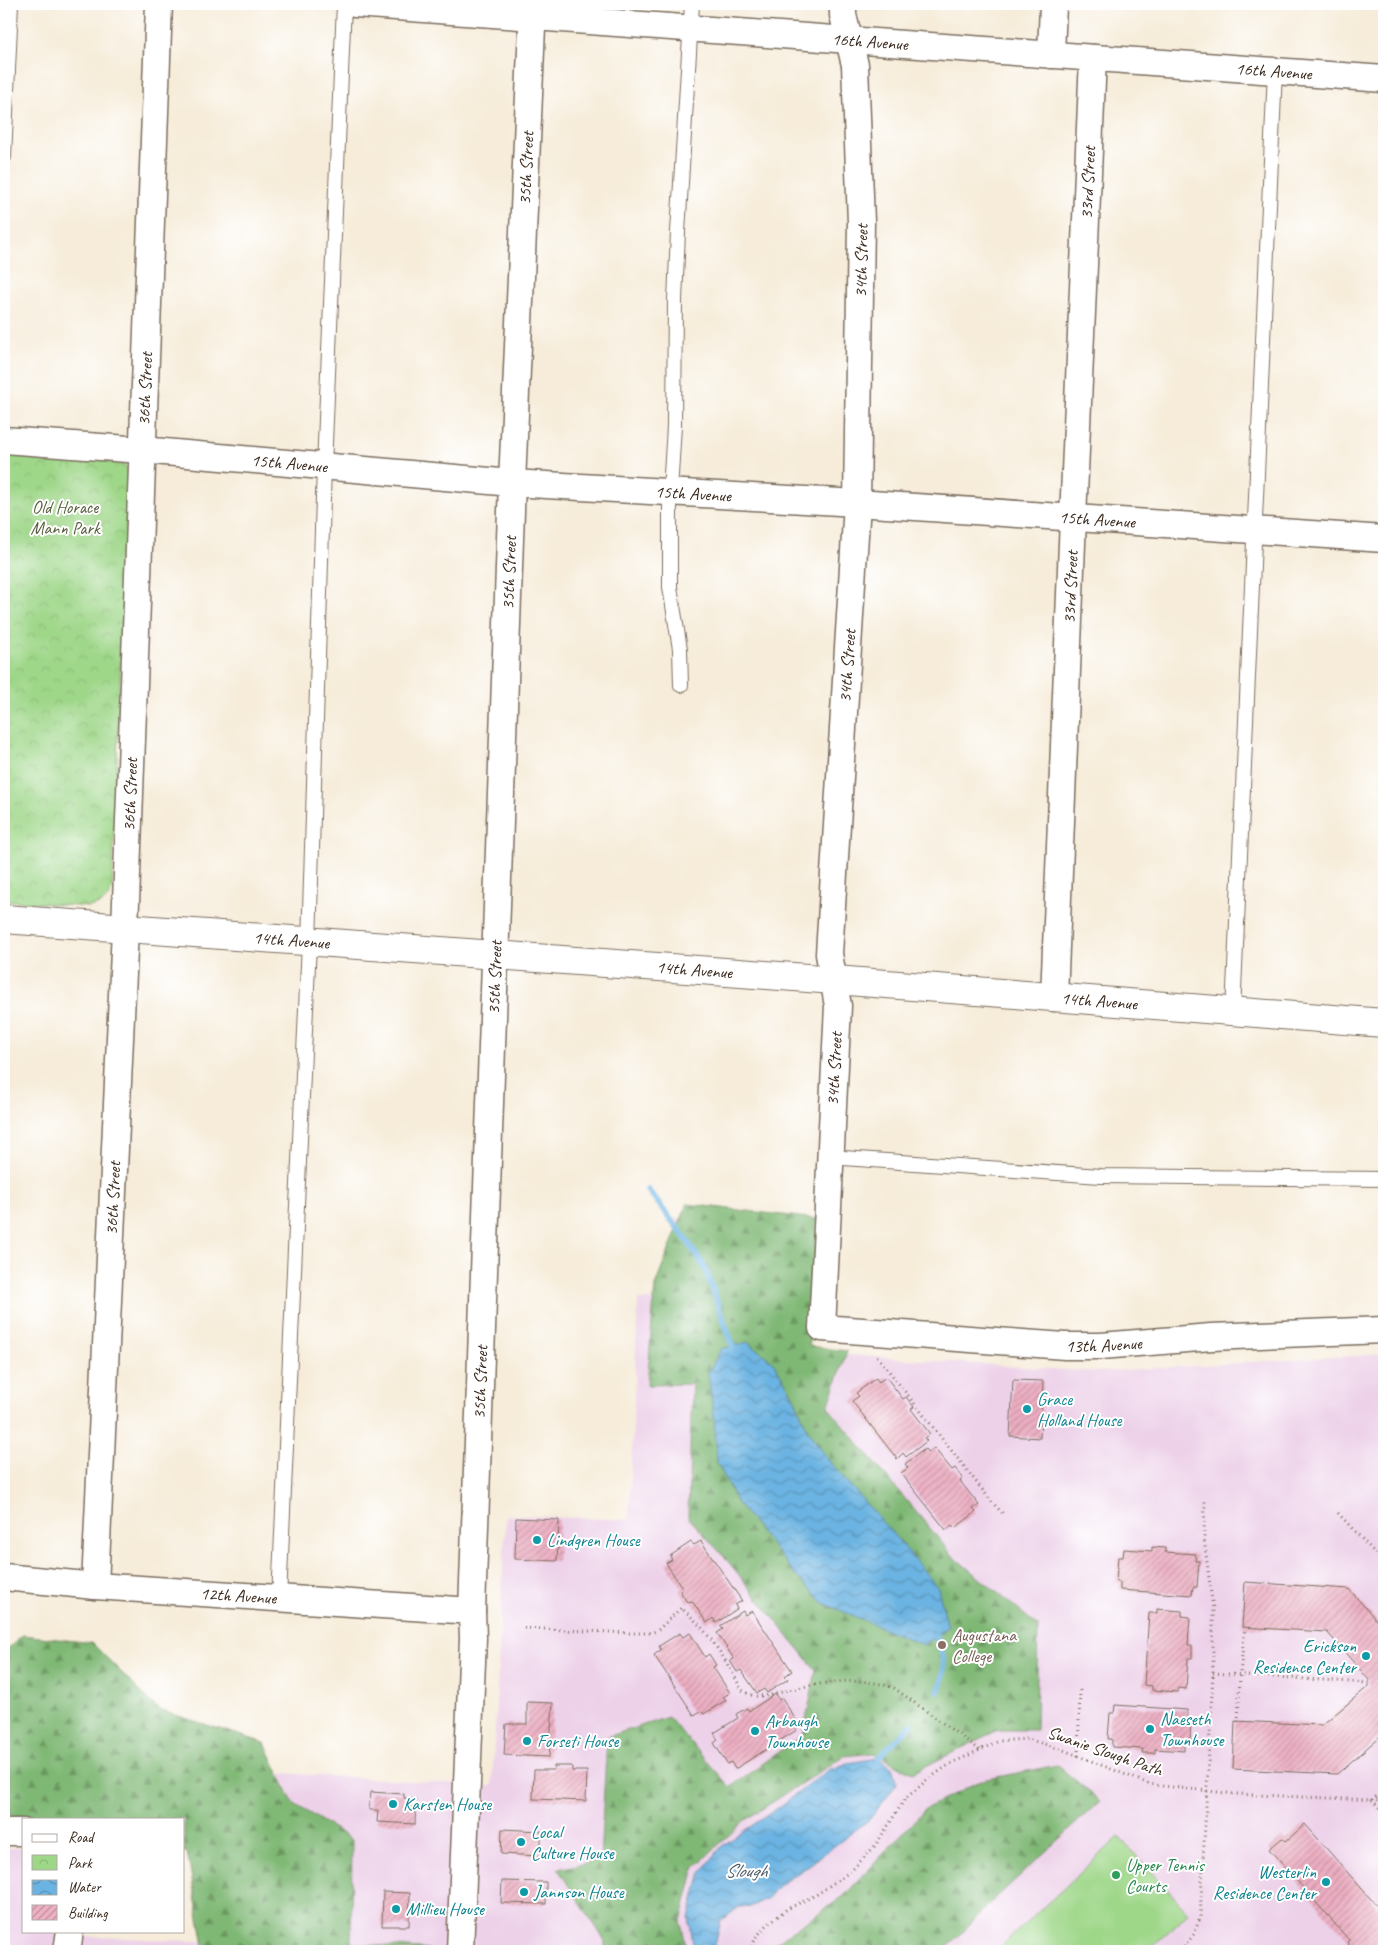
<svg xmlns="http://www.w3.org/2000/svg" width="1388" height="1955" font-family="Caveat,sans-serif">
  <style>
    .built { fill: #edd1e9 }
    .grass { fill: #9fd789; stroke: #6d8054 }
    .forest { fill: url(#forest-firs); stroke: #5d714a }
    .park { fill: url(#park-crowns); stroke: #6d8054 }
    .water { fill: url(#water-waves); stroke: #536e80 }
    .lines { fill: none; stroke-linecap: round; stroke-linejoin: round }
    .stream { stroke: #6bb3e2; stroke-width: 6 }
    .building { fill: url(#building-hatch) }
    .lane-casing { stroke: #7c6e5f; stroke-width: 16 }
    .street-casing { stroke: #7c6e5f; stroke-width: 29 }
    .secondary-casing { stroke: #7c6e5f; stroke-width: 30 }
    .path { stroke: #7c6e5f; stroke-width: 3; stroke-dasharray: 1 4; stroke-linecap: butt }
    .lane { stroke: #fff; stroke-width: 14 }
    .street { stroke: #fff; stroke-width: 26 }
    .secondary { stroke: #fff; stroke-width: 28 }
    .culture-dot { fill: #0f9aa8; stroke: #fff; stroke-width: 2 }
    .education-dot { fill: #8d6e63; stroke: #fff; stroke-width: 2 }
    .leisure-dot { fill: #2e9e5b; stroke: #fff; stroke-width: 2 }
    .labels { text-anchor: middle; stroke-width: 4; stroke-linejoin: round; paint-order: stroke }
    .street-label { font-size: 18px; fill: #3b2a1e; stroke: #fff }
    .park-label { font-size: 18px; fill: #595e3e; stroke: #fff }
    .culture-label { font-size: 18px; fill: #0d838f; stroke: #fff; text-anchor: start }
    .education-label { font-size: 18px; fill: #785e54; stroke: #fff; text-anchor: start }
    .leisure-label { font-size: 18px; fill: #27864d; stroke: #fff; text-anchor: start }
    .water-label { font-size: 19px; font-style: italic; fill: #4c5a63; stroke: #fff }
  </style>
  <defs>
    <pattern id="forest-firs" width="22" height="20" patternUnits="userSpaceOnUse" patternTransform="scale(1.25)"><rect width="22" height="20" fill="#7fb875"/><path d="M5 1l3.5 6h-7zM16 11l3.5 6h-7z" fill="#69965f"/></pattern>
    <pattern id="park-crowns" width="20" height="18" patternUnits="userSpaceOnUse" patternTransform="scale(1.25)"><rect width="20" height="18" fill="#9fd789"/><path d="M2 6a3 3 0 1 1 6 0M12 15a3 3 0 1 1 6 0" fill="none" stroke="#8ab976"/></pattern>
    <pattern id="water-waves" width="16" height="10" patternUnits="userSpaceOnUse" patternTransform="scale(1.25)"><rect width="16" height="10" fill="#6bb3e2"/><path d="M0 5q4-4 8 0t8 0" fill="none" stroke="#5992b7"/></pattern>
    <pattern id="building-hatch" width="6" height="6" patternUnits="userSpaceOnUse" patternTransform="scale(1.25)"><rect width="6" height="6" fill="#edafc3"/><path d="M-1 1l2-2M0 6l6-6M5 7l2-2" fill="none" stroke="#c18f9e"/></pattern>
  </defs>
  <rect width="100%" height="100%" fill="#fff"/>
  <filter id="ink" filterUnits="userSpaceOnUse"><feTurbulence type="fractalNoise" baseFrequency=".02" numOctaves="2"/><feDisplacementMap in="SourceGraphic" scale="10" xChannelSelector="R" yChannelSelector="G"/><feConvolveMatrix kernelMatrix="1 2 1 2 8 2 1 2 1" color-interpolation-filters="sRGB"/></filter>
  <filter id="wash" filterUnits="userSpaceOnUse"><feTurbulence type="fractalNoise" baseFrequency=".0096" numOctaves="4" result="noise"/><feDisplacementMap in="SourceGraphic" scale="20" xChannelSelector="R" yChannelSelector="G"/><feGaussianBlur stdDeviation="1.12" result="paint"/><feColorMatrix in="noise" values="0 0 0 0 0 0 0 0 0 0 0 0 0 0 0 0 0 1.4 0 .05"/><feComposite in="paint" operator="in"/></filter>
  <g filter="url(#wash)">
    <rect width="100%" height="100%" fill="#f6ecd9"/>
    <path class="built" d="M676 1218 813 1227 806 1352 1095 1372 1384 1354V1951H4V1848H24V1931H56V1935L240 1943 248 1771 492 1786 506 1515 629 1520 638 1300 673 1301Z"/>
    <path class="grass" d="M1119 1837 1189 1913 1147 1951H996Z"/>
    <path class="forest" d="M687 1204 817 1219 809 1346 847 1351 828 1407 954 1557 1038 1626 1036 1730H998L912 1773 874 1753 844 1756 745 1820 695 1867 681 1922 687 1951H605V1941L558 1869 600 1860 607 1737 668 1717 730 1787 803 1735 816 1670 726 1559 688 1517 692 1384 647 1385 655 1286Z
      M23 1635 92 1643 159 1710 265 1743 293 1803 352 1840 351 1943 441 1951H205L187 1852H184V1819H24L9 1815 4 1777V1652Z
      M1057 1765 1100 1801 999 1895 943 1951H768L769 1947 844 1896 925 1809 982 1780Z"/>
    <path class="park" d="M4 451 118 460 126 466 128 475 112 888C108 902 102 904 88 907L4 900Z"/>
    <path class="water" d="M748 1342 774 1363 793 1395 808 1431 832 1465 900 1542 938 1588 948 1627 923 1645 825 1604 799 1579 737 1503 717 1462 714 1416 708 1373 721 1349Z
      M878 1758 892 1767 897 1784 870 1819 804 1869 779 1885 768 1898 752 1906 739 1907 721 1921 715 1945V1951H694L689 1918 701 1873 722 1846 779 1807 828 1770 848 1763Z"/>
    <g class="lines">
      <path class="stream" d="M648 1190 686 1239 705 1268 733 1346
        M935 1636C945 1655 947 1672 938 1691
        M878 1758 911 1725"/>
    </g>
    <g id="blocks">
      <path class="building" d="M886 1377 903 1399 906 1397 914 1407 911 1409 930 1434 924 1438 927 1441 906 1457 903 1453 897 1459 852 1401 859 1396 856 1393 876 1378 879 1382Z
        M1013 1380 1043 1381 1040 1438 1010 1436Z
        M934 1448 952 1470 955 1468 963 1478 960 1481 979 1505 973 1509 976 1512 955 1528 952 1525 946 1530 901 1473 908 1468 905 1464 925 1449 928 1453Z
        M516 1518 559 1520 557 1561 515 1559Z
        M701 1541 742 1601 735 1605 737 1609 716 1623 713 1618 707 1623 692 1601 687 1602 680 1591 683 1589 666 1563 672 1560 670 1556 691 1542 694 1545Z
        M1152 1547 1165 1548V1552L1196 1554 1195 1561H1199L1197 1587H1193L1192 1595 1120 1590V1582H1116L1118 1557H1123L1124 1549 1152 1551Z
        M1245 1582 1349 1589 1384 1629V1733L1337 1774 1233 1769 1235 1721 1322 1725 1369 1686V1680L1327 1632 1242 1627Z
        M1157 1609 1182 1611V1616L1190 1617 1188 1645H1192V1658H1188L1186 1689 1179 1688 1178 1692 1152 1690V1686L1144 1685 1149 1613H1157Z
        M743 1611 745 1615 752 1611 792 1671 785 1676 788 1679 767 1693 764 1689 757 1693 741 1670 737 1672 730 1661 734 1659 717 1633 723 1629 720 1626Z
        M680 1633 683 1637 690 1633 705 1657 709 1654 716 1665 713 1667 730 1693 723 1697 726 1700 704 1714 701 1711 694 1715 654 1655 661 1650 659 1646Z
        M775 1694 779 1700 782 1698 796 1720 792 1723 797 1730 735 1769 731 1762 727 1764 714 1743 718 1740 714 1733 738 1718 736 1714 747 1708 749 1711Z
        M527 1702 553 1703 549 1757 504 1755 506 1724H527Z
        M1115 1705 1187 1710V1718H1191L1190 1743H1184V1751L1155 1749V1753H1142L1143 1749 1112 1747V1739H1108L1110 1713H1114Z
        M554 1766H572V1771H587L586 1801 533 1799 534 1770H554Z
        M370 1792 404 1794V1798L416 1799 415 1824 377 1822 378 1810H369Z
        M1305 1824 1384 1914V1951H1348L1349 1940 1269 1849 1282 1838 1286 1841Z
        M502 1829 541 1831V1856L501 1854Z
        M502 1881 546 1882V1904L501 1903Z
        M383 1892 410 1893 409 1926H382Z"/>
    </g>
  </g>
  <g filter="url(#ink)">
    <use href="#blocks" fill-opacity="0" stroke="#7c6e5f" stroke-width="1"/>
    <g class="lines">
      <g class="lane-casing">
        <path id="lane" d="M4 157 11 4
          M681 685 680 649 670 587V491L674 426 675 300 678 232 692 4
          M1233 1012 1275 71
          M829 1157 1101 1176 1384 1179
          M279 1599 309 943 324 466 344 4"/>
      </g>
      <g class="street-casing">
        <g id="street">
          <path id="s1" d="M355 4 1384 79"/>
          <path id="s2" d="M843 4V15L855 65 861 222 857 503 829 954 838 1006 822 1328 1065 1346H1101L1211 1337 1384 1330"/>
          <path d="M1051 55 1053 4"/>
          <path id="s3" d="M4 440 142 450 512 483 857 503 1384 539"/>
          <path id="s4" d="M1054 998 1073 518 1093 58"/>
          <path id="s5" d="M4 1577 95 1586 472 1611"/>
          <path id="s6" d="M95 1586 125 929 159 4"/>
          <path d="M4 1832H24"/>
          <path d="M67 1951 70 1931"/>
          <path id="s7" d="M460 1951 473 1638 472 1611 512 483 533 4"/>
        </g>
      </g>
      <g class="secondary-casing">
        <g id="secondary">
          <path id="s8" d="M4 919 835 980 1384 1023"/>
        </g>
      </g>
      <path class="path" d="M877 1356 992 1502 1005 1516
        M1338 1513 1384 1563
        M524 1628 629 1633H651L658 1630 681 1608C706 1627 727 1661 741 1689 747 1694 753 1697 762 1696 772 1696 783 1691 793 1689 825 1682 862 1676 894 1688L980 1750
        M1213 1673 1369 1683
        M1238 1722 1240 1674 1245 1627
        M1078 1756 1080 1690
        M1384 1790 1372 1800H1384
        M750 1951 756 1937 769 1923 787 1909 816 1895 851 1871 875 1846 905 1799 927 1780 950 1764 999 1741 1027 1739 1061 1749 1149 1784 1163 1786 1235 1794 1372 1800 1384 1813
        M1181 1951 1194 1934 1200 1918 1213 1673V1609L1204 1539 1205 1501"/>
      <use href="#lane" class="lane"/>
      <use href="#street" class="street"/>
      <use href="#secondary" class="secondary"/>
    </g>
  </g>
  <g class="culture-dot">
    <circle cx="1027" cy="1409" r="5"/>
    <circle cx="537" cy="1540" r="5"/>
    <circle cx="1366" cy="1656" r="5"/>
    <circle cx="1150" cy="1729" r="5"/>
    <circle cx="755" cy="1731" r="5"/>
    <circle cx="527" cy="1741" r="5"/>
    <circle cx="393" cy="1804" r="5"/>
    <circle cx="521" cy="1842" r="5"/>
    <circle cx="1326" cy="1882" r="5"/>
    <circle cx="524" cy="1892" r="5"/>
    <circle cx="396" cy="1909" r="5"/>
  </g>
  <circle class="education-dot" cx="942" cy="1645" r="5"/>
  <circle class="leisure-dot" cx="1116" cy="1875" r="5"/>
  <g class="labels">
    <g class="street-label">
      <text dy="6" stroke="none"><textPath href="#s1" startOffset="516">16th Avenue</textPath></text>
      <text dy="6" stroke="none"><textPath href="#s1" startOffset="921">16th Avenue</textPath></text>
      <text dy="6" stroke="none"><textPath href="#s7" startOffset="1784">35th Street</textPath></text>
      <text dy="6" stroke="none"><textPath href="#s4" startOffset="816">33rd Street</textPath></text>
      <text transform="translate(861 261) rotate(-89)" y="6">34th Street</text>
      <text dy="6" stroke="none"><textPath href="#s6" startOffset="1198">36th Street</textPath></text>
      <text dy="6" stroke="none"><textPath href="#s3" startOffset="286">15th Avenue</textPath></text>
      <text dy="6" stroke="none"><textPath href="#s3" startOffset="691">15th Avenue</textPath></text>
      <text dy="6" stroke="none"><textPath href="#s3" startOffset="1096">15th Avenue</textPath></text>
      <text dy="6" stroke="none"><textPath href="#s7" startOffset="1379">35th Street</textPath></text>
      <text dy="6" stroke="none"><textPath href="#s4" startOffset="411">33rd Street</textPath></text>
      <text transform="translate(847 666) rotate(-86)" y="6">34th Street</text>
      <text dy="6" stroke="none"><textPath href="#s6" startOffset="792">36th Street</textPath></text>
      <text dy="6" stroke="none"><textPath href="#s8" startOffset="288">14th Avenue</textPath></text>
      <text dy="6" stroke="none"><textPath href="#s8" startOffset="692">14th Avenue</textPath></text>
      <text dy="6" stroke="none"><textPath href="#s7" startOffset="974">35th Street</textPath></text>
      <text dy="6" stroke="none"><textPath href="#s8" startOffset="1098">14th Avenue</textPath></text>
      <text transform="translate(834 1069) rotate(-87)" y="6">34th Street</text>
      <text dy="6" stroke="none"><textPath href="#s6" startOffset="388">36th Street</textPath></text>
      <text dy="6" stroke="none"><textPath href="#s2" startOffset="1610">13th Avenue</textPath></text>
      <text dy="6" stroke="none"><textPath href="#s7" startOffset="569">35th Street</textPath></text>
      <text dy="6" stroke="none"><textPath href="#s5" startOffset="235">12th Avenue</textPath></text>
      <text transform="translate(1105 1751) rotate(19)" y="6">Swanie Slough Path</text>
    </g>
    <g class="park-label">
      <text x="65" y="513">Old Horace<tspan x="65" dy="21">Mann Park</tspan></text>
    </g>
    <g class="culture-label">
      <text x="1037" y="1405">Grace<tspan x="1037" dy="21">Holland House</tspan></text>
      <text x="547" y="1546">Lindgren House</text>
      <text x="1356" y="1652" text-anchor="end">Erickson<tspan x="1356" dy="21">Residence Center</tspan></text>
      <text x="1160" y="1725">Naeseth<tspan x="1160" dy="21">Townhouse</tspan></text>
      <text x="765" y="1727">Arbaugh<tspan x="765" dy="21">Townhouse</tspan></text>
      <text x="537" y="1747">Forseti House</text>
      <text x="403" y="1810">Karsten House</text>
      <text x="531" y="1838">Local<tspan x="531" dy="21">Culture House</tspan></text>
      <text x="1316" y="1878" text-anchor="end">Westerlin<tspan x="1316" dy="21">Residence Center</tspan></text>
      <text x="534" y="1898">Jannson House</text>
      <text x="406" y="1915">Millieu House</text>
    </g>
    <g class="education-label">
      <text x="952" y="1641">Augustana<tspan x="952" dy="21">College</tspan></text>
    </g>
    <g class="leisure-label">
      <text x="1126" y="1871">Upper Tennis<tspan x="1126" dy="21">Courts</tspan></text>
    </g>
    <g class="water-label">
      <text x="746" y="1877">Slough</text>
    </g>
  </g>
  <rect width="1388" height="1955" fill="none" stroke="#fff" stroke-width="20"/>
  <rect x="22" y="1818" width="162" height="115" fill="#ffffff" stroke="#b1aaa5"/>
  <rect x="32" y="1834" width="25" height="8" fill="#ffffff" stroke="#b1aaa5"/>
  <text x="68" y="1842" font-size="15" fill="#3b2a1e">Road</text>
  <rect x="32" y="1855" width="25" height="15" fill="url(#park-crowns)" stroke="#b1aaa5"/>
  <text x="68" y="1868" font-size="15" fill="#3b2a1e">Park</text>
  <rect x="32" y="1880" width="25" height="15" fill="url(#water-waves)" stroke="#b1aaa5"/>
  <text x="68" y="1892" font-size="15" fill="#3b2a1e">Water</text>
  <rect x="32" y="1905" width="25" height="15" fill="url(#building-hatch)" stroke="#b1aaa5"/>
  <text x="68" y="1918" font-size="15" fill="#3b2a1e">Building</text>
</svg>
